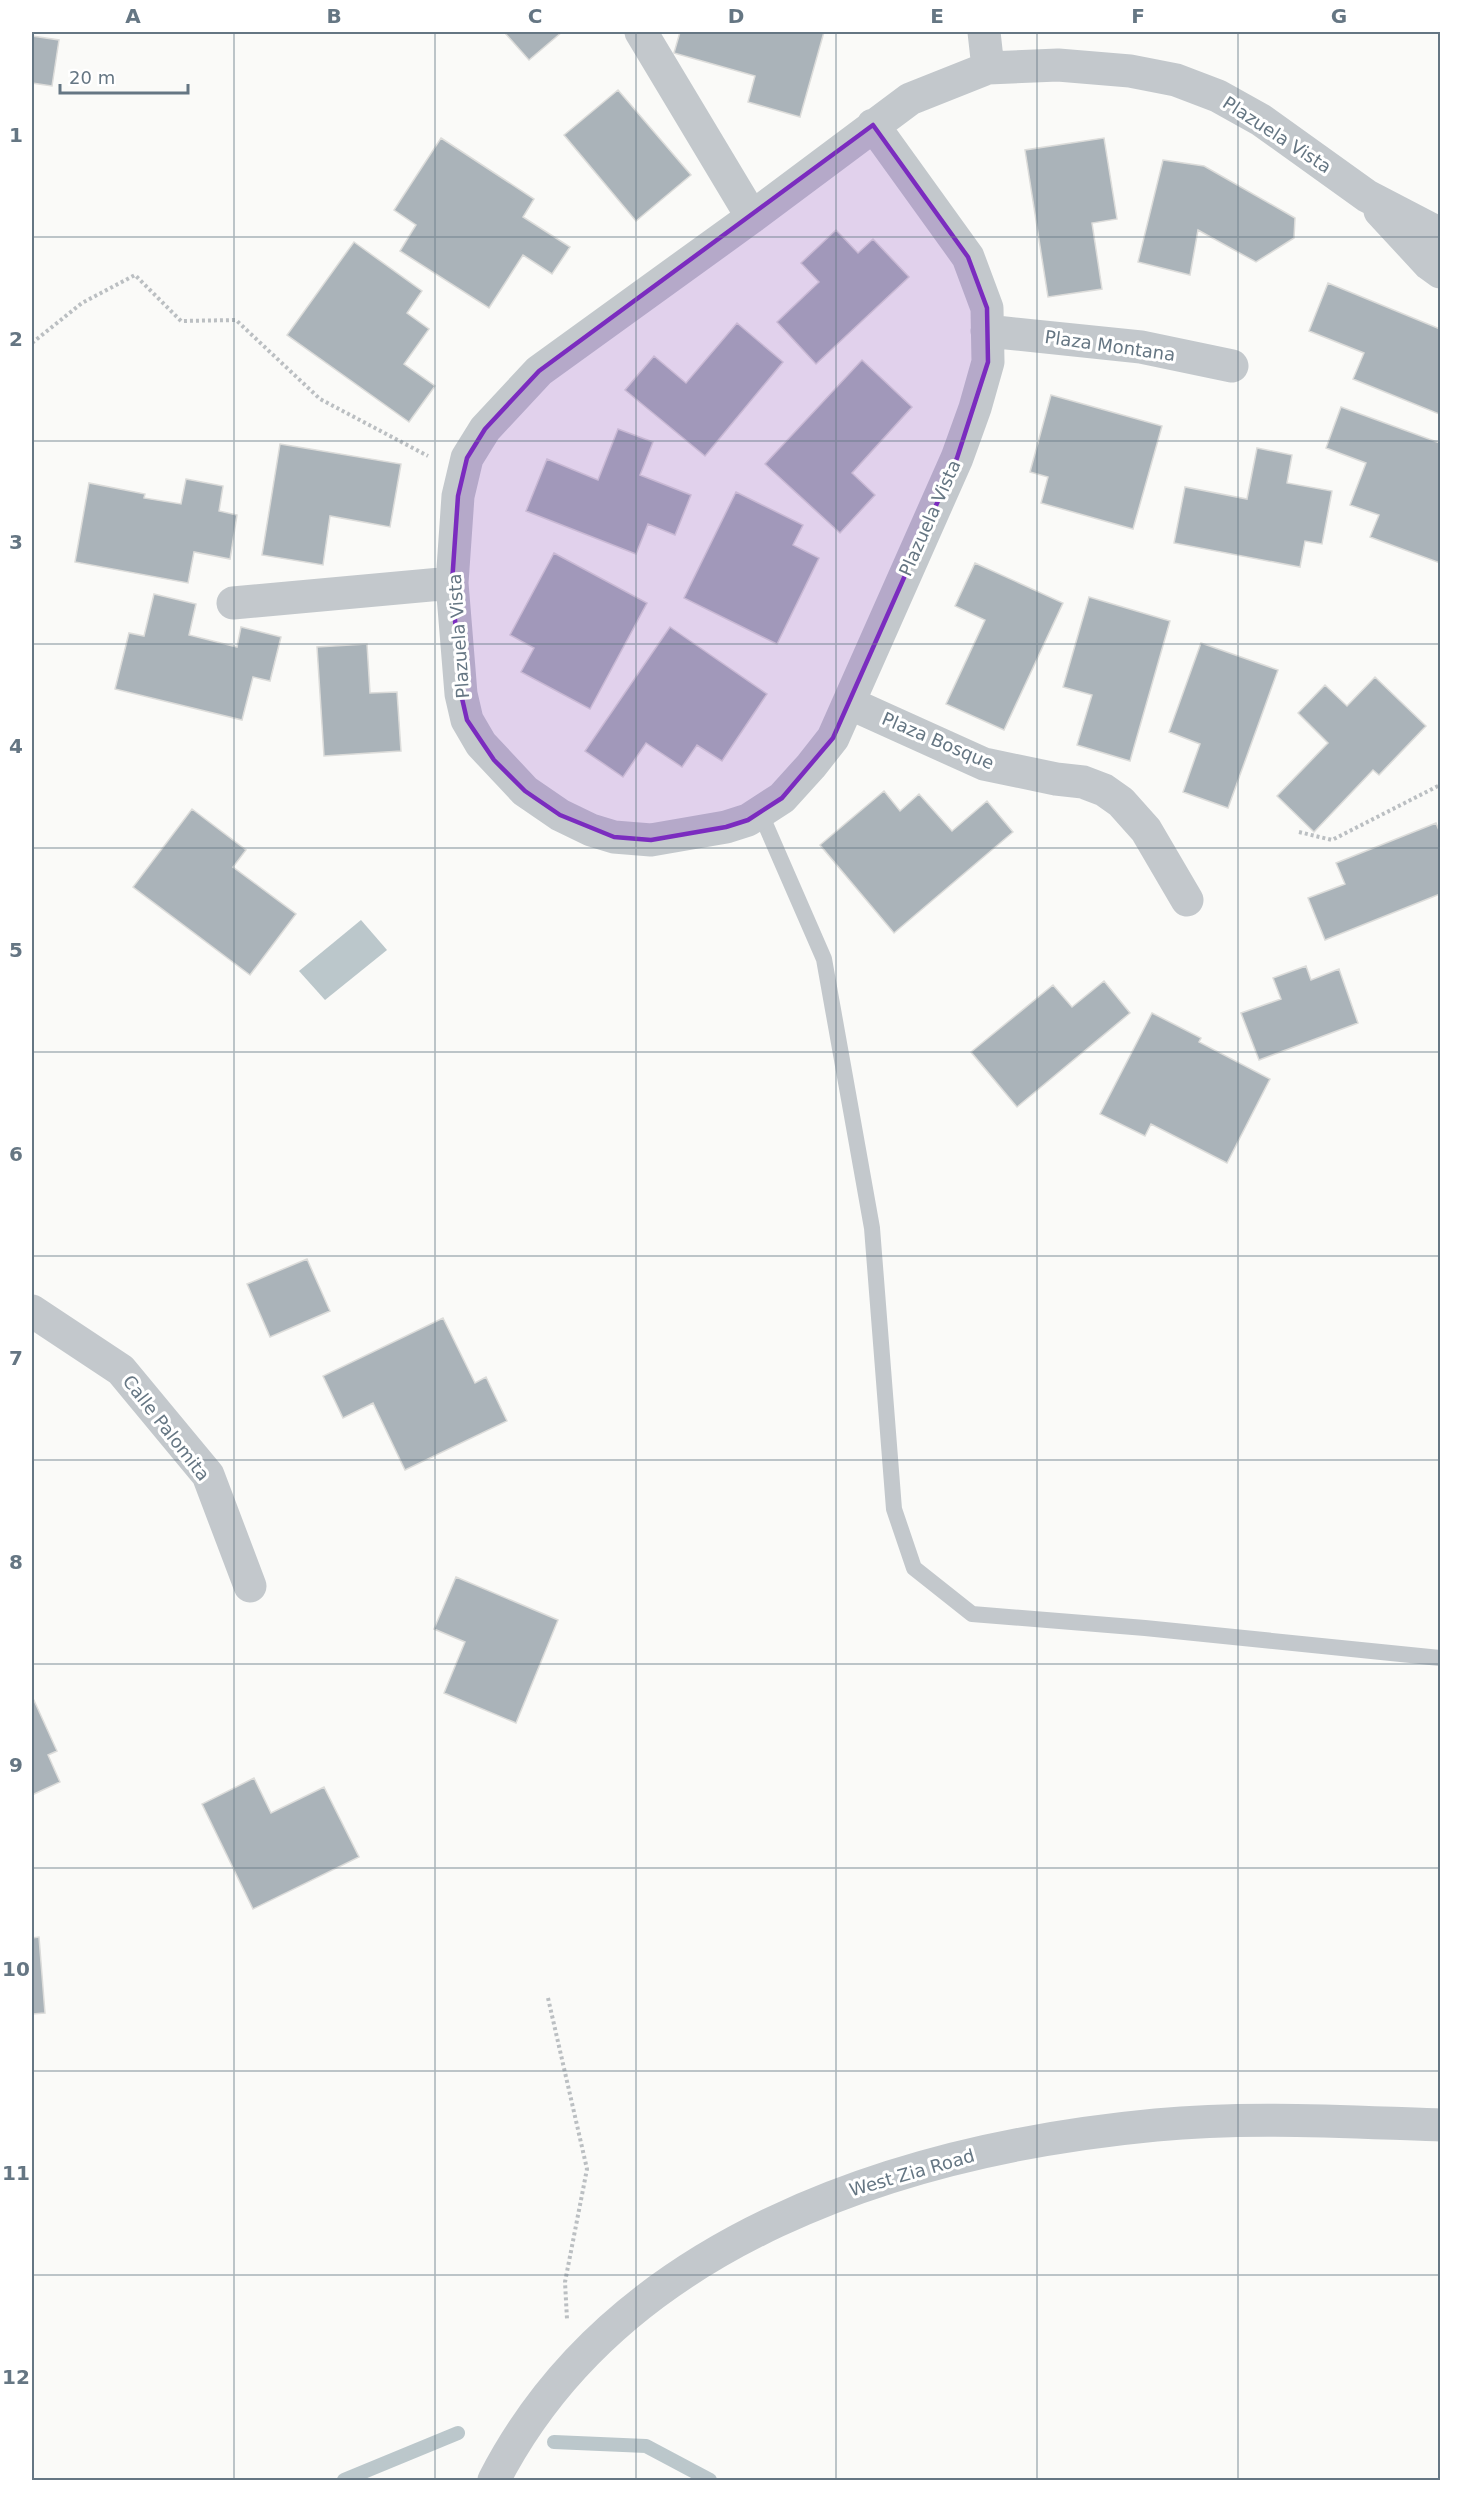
<svg xmlns="http://www.w3.org/2000/svg" width="1472" height="2512" font-family="'DejaVu Sans',sans-serif">
  <style>
    .water { fill: #bbc7cb }
    .lines { fill: none; stroke-linecap: round; stroke-linejoin: round }
    .stream { stroke: #bbc7cb; stroke-width: 14 }
    .building { fill: #aab3b9; stroke: #dcdcda; stroke-width: 1.5 }
    .path { stroke: #bbbfc2; stroke-width: 4; stroke-dasharray: 3 3; stroke-linecap: butt }
    .lane { stroke: #c3c8cc; stroke-width: 16 }
    .street { stroke: #c3c8cc; stroke-width: 33 }
    .marked { fill: #7b2cbf; fill-opacity: 0.2; stroke: #7b2cbf; stroke-width: 4.5; stroke-linejoin: round }
    .grid { fill: none; stroke: #657683; stroke-width: 1.5; stroke-opacity: 0.55 }
    .labels { text-anchor: middle; stroke-width: 6; stroke-linejoin: round; paint-order: stroke }
    .street-label { font-size: 18px; fill: #657683; stroke: #fff }
    .neatline { fill: none; stroke: #657683; stroke-width: 2 }
    .grid-label { font-size: 20px; text-anchor: middle; font-weight: bold; fill: #657683 }
  </style>
  <rect width="100%" height="100%" fill="#fafaf8"/>
  <path class="water" d="M361 920 387 950 325 1000 299 971Z"/>
  <g class="lines">
    <path class="stream" d="M554 2442 646 2446 710 2480
      M344 2480 458 2433"/>
  </g>
  <path class="building" d="M504 32H562L529 60Z
    M680 32H824L800 117 748 102 755 76 674 53Z
    M32 36 59 40 52 86 32 83Z
    M618 90 691 175 636 221 564 135Z
    M441 138 534 199 523 217 570 247 552 274 523 255 489 308 400 251 416 225 394 210Z
    M1104 138 1117 219 1092 223 1102 289 1048 297 1025 150Z
    M1163 160 1204 166 1295 218 1294 238 1256 262 1198 230 1190 275 1138 262Z
    M836 230 858 253 873 239 909 277 816 364 777 322 819 282 801 263Z
    M354 242 422 291 407 313 429 329 404 364 435 386 409 422 287 335Z
    M1328 283 1440 329 1439 414 1353 379 1364 353 1309 331Z
    M737 323 783 362 705 456 625 390 654 356 686 383Z
    M862 360 912 407 852 473 875 495 840 533 765 464Z
    M1051 395 1162 426 1133 529 1041 503 1048 477 1030 472Z
    M1341 407 1440 443V563L1370 537 1379 515 1350 505 1366 463 1326 448Z
    M618 429 653 442 640 475 691 495 675 535 648 524 636 554 526 511 547 459 598 480Z
    M280 444 401 464 390 527 330 516 323 565 262 555Z
    M1257 448 1292 455 1287 483 1332 491 1322 544 1305 541 1300 567 1174 543 1185 487 1247 499Z
    M186 479 223 486 219 511 237 515 230 559 194 552 188 583 75 562 89 483 145 494 144 498 181 504Z
    M736 492 803 525 793 545 819 558 777 644 684 598Z
    M554 553 647 603 590 709 521 672 534 648 510 635Z
    M975 563 1063 603 1004 730 946 704 985 620 955 606Z
    M154 594 196 604 189 635 237 647 241 627 281 637 270 681 253 677 242 720 115 689 129 633 144 636Z
    M1089 597 1170 621 1130 761 1077 745 1092 695 1063 687Z
    M670 627 767 694 722 761 697 745 682 767 646 743 623 777 585 751Z
    M1201 643 1278 670 1228 808 1183 792 1200 744 1169 732Z
    M367 644 370 693 397 692 401 751 324 756 317 647Z
    M1375 677 1426 726 1379 775 1373 770 1314 832 1277 796 1328 743 1298 713 1325 685 1347 706Z
    M884 791 900 811 919 794 952 831 987 801 1013 832 894 933 820 845Z
    M192 809 246 850 233 867 296 914 250 975 133 887Z
    M1436 823 1440 833V894L1325 940 1308 898 1345 884 1336 863Z
    M1306 966 1311 980 1339 969 1358 1023 1259 1060 1241 1013 1281 999 1273 978Z
    M1104 981 1130 1013 1017 1107 971 1052 1053 985 1072 1007Z
    M1152 1013 1201 1038 1199 1042 1270 1079 1227 1163 1151 1124 1145 1136 1100 1114Z
    M307 1259 330 1311 270 1337 247 1284Z
    M443 1318 475 1383 486 1377 507 1421 405 1470 373 1403 343 1418 323 1376Z
    M456 1577 558 1620 516 1723 444 1693 465 1642 434 1629Z
    M32 1696 57 1751 48 1755 60 1782 32 1795Z
    M254 1778 271 1813 324 1787 359 1857 253 1909 202 1804Z
    M39 1937 45 2013 32 2014V1938Z"/>
  <g class="lines">
    <path class="path" d="M32 343 82 303 135 275 181 321 236 320 320 399 428 456
      M1299 832 1332 840 1440 785
      M548 1998 587 2169 565 2282 567 2319"/>
    <path class="lane" d="M760 812 824 959 872 1228 894 1509 914 1568 972 1614 1145 1628 1440 1658"/>
    <path class="street" d="M641 32 752 217
      M984 32 988 68
      M873 125 968 257 987 308 988 362 975 408 957 458 833 738 811 766 782 798 748 820 726 827 651 840 614 837 591 830 560 815 525 791 481 744 467 720 461 694 452 583 458 496 467 458 485 429 539 371 752 217 910 99 988 68 1058 65 1130 71 1176 80 1218 96 1261 120 1367 196 1440 234
      M1380 211 1429 264 1440 272
      M987 331 1141 347 1232 366
      M233 603 452 583
      M849 703 984 764 1056 779 1083 782 1104 790 1121 802 1146 830 1187 900
      M32 1311 121 1370 208 1475 250 1586
      M494 2480C618 2239 903 2149 1156 2125 1250 2116 1346 2122 1440 2125"/>
  </g>
  <path class="marked" d="M873 125 968 257 987 308 988 362 957 458 833 738 782 798 748 820 726 827 651 840 614 837 560 815 525 791 494 760 467 720 461 694 452 583 458 496 467 458 485 429 539 371Z"/>
  <path class="grid" d="M234 32V2480M435 32V2480M636 32V2480M836 32V2480M1037 32V2480M1238 32V2480M32 237H1440M32 441H1440M32 644H1440M32 848H1440M32 1052H1440M32 1256H1440M32 1460H1440M32 1664H1440M32 1868H1440M32 2071H1440M32 2275H1440"/>
  <g class="labels">
    <g class="street-label">
      <text transform="translate(1277 135) rotate(33)" y="6">Plazuela Vista</text>
      <text transform="translate(1110 346) rotate(8)" y="6">Plaza Montana</text>
      <text transform="translate(930 518) rotate(-66)" y="6">Plazuela Vista</text>
      <text transform="translate(459 636) rotate(-94)" y="6">Plazuela Vista</text>
      <text transform="translate(938 741) rotate(23)" y="6">Plaza Bosque</text>
      <text transform="translate(166 1428) rotate(52)" y="6">Calle Palomita</text>
      <text transform="translate(912 2173) rotate(-16)" y="6">West Zia Road</text>
    </g>
  </g>
  <rect width="1472" height="2512" fill="none" stroke="#ffffff" stroke-width="66"/>
  <path d="M60 84v9h128v-9" fill="none" stroke="#657683" stroke-width="3"/>
  <text x="69" y="84" font-size="18" fill="#657683" stroke="#ffffff" stroke-width="4.5" paint-order="stroke">20 m</text>
  <rect x="33" y="33" width="1406" height="2446" class="neatline"/>
  <g class="grid-label">
    <text x="133" y="23">A</text>
    <text x="334" y="23">B</text>
    <text x="535" y="23">C</text>
    <text x="736" y="23">D</text>
    <text x="937" y="23">E</text>
    <text x="1138" y="23">F</text>
    <text x="1339" y="23">G</text>
    <text x="16" y="142">1</text>
    <text x="16" y="346">2</text>
    <text x="16" y="549">3</text>
    <text x="16" y="753">4</text>
    <text x="16" y="957">5</text>
    <text x="16" y="1161">6</text>
    <text x="16" y="1365">7</text>
    <text x="16" y="1569">8</text>
    <text x="16" y="1772">9</text>
    <text x="16" y="1976">10</text>
    <text x="16" y="2180">11</text>
    <text x="16" y="2384">12</text>
  </g>
</svg>
